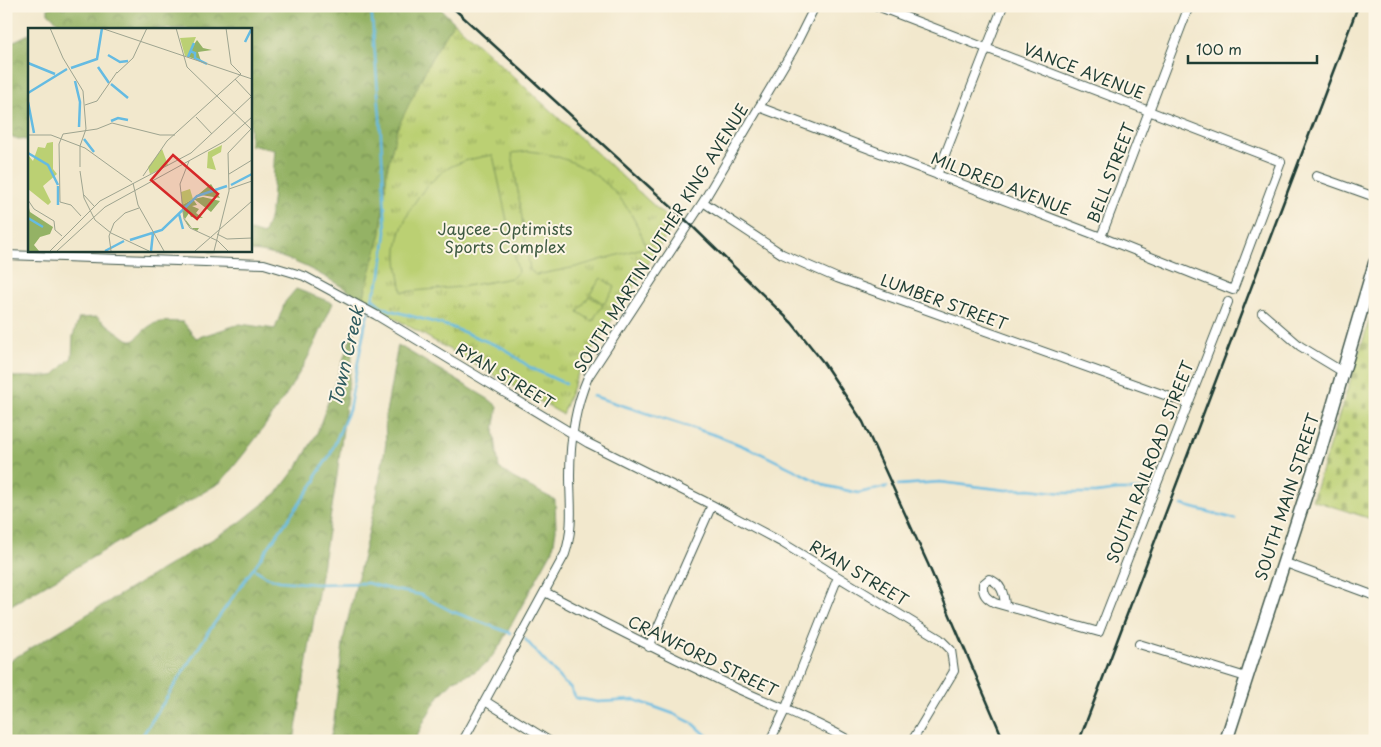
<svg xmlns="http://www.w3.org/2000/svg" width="1381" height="747" font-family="'Playpen Sans',sans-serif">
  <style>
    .forest { fill: url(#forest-crowns); stroke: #5a784c }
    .cemetery { fill: url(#cemetery-stones); stroke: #6d8654 }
    .park { fill: url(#park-tufts); stroke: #6d8654 }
    .garden { fill: #bbd073; stroke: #6d8654 }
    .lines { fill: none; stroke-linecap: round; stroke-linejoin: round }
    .stream { stroke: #65bbe2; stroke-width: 2.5 }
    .minor-casing { stroke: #3f574b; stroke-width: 10 }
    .primary-casing { stroke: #3f574b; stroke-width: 15 }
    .minor { stroke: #fff; stroke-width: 8 }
    .primary { stroke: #fff; stroke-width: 12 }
    .rail { stroke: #1f3d34; stroke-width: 2.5 }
    .labels { text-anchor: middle; stroke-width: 4; stroke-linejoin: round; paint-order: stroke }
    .street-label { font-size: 16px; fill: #1f3d34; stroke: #fcf5e5 }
    .park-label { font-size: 16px; fill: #3e5a41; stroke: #fcf5e5 }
    .water-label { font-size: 18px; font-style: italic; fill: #305c60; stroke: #fcf5e5 }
    .inset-river { fill: none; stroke: #65bbe2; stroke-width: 2.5 }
    .inset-road { fill: none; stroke: #9ea490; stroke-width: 1 }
    .view { fill: #d62828; fill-opacity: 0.15; stroke: #d62828; stroke-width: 2.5 }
    .inset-edge { fill: none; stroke: #1f3d34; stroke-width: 2.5 }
  </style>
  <defs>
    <pattern id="forest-crowns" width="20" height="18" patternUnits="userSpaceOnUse" patternTransform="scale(1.25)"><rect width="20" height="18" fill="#94b265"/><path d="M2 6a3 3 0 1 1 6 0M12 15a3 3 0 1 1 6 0" fill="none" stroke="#789254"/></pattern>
    <pattern id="cemetery-stones" width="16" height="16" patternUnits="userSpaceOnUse" patternTransform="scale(1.25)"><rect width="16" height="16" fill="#bbd073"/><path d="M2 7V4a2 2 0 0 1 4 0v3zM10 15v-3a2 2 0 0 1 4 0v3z" fill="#97aa5f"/></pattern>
    <pattern id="park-tufts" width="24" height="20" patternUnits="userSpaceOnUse" patternTransform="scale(1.25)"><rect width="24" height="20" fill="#bbd073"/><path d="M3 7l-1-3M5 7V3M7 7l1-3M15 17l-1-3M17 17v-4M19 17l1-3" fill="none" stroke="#97aa5f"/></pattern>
  </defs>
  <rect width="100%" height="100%" fill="#fcf5e5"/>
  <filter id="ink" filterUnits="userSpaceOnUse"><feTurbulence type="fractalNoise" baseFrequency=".02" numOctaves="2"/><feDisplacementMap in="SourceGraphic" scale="10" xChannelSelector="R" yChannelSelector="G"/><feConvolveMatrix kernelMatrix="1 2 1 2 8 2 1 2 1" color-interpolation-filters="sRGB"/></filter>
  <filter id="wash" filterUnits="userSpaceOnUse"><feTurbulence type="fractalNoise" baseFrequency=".0096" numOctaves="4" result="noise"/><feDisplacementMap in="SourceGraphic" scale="20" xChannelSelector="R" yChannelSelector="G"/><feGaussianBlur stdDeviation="1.12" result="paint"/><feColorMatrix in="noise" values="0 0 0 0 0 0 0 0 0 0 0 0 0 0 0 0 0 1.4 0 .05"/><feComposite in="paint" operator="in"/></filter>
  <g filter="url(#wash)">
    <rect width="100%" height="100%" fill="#f2e8cd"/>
    <path class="forest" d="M52 6 65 8 66 6H438L454 22 431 59 387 170 381 233 363 300C333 281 302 261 267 253 249 249 228 252 209 252L210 250H250V231L263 235C276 209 272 179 275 150L250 145V29H51L60 24 48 13V8Z
      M29 34V138L26 140 13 138 6 135V45Z
      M296 289 333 303C324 322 317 341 307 359 283 403 253 444 221 482L6 608V369L13 377 53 376 72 357 73 336 79 318 97 317 127 339 134 341C153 320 156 321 183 322L196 338 240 324 275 329 285 302Z
      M356 324 337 476 294 741H6V663L238 524 278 492 300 463 317 433Z
      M398 345 490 400 498 407 494 430 499 468 513 478 555 500 556 530 553 549 499 647 487 663 474 672 454 680 439 696 425 719 415 741H330L334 720 344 636 375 505 386 443 385 418Z"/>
    <path class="cemetery" d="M1375 303V520L1312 500Z"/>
    <path class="park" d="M454 22 674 224 580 369 562 414 363 300 381 233 387 170 397 129 431 59Z"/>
    <path class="garden" d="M529 151C588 158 627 191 646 247L576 267 536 275 530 270 512 153Z
      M493 155 518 272 512 278 460 287 402 292C400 278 396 264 397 250 400 218 424 181 452 166 465 160 479 157 493 155Z
      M601 278 615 287 604 304 590 294Z
      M589 296 603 305 592 321 578 312Z"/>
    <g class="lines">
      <path class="stream" d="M372 298 381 306 390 310 451 327 503 348 531 368 566 384
        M593 396 718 436 760 453 827 486 858 493 887 487
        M898 485 940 482 1006 490 1030 489 1063 493H1096L1118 490H1145
        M1158 493 1162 497
        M1182 505 1235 519
        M253 568 267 577 280 581 317 584 367 583 390 589 421 595 451 611 510 633
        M525 639 564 683 570 687 576 698 598 702 635 700 674 714 694 724 713 741
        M139 741 211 628 316 480V476L330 455 349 410 365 325 372 298 381 275 386 232 380 117 371 6"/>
    </g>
  </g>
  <g filter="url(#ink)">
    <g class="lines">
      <g class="minor-casing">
        <path id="minor" d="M759 107 1101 237 1233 290 1281 162 877 6
          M937 175 1003 6
          M1316 176 1375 197
          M703 202 782 254 837 278 1187 403
          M1101 237 1189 6
          M6 255 264 264 304 276 376 315 588 443 712 505 781 542 940 639 951 650 954 671 912 741
          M1262 313 1300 346 1343 372
          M1283 562 1375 596
          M545 592C608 626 672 657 736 688 773 705 815 720 850 741
          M1005 605C1004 593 1001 583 989 579L983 584C982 594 986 598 995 603L1099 632 1228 302
          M1139 644 1246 677
          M649 647 712 505
          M485 701 549 741
          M463 741 565 554C574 527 570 503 570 475 570 442 575 407 588 377L703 202 793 50 815 6
          M770 741 785 710 838 577"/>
      </g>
      <g class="primary-casing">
        <path id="primary" d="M1226 741 1319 454 1375 263"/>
      </g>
      <use href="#minor" class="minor"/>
      <use href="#primary" class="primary"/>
      <path class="rail" d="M451 6 690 224 792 323 823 362 863 422 928 564 1004 741
        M1079 741 1358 6"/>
    </g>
  </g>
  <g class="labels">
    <g class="street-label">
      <text transform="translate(1084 71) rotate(21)" y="6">VANCE AVENUE</text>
      <text transform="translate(1111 173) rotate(-69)" y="6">BELL STREET</text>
      <text transform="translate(1001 184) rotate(21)" y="6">MILDRED AVENUE</text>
      <text transform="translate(661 238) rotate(-58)" y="6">SOUTH MARTIN LUTHER KING AVENUE</text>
      <text transform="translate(944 302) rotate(20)" y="6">LUMBER STREET</text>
      <text transform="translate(505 376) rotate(31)" y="6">RYAN STREET</text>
      <text transform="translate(1150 462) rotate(-69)" y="6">SOUTH RAILROAD STREET</text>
      <text transform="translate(1287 497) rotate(-72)" y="6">SOUTH MAIN STREET</text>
      <text transform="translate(859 573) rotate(31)" y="6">RYAN STREET</text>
      <text transform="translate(703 656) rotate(26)" y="6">CRAWFORD STREET</text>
    </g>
    <g class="park-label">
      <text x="505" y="235">Jaycee-Optimists<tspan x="505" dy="18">Sports Complex</tspan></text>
    </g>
    <g class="water-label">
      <text transform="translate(347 356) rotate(-77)" y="6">Town Creek</text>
    </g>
  </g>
  <g transform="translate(28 28)">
    <rect width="224" height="224" fill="#f2e8cd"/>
    <path d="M25 114V141L29 146 15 158 23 174 20 177 0 161V127L5 133 10 119 17 120 19 115Z" fill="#bbd073"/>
    <path d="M169 12 175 20 184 22 170 24 173 33 158 28ZM183 156 192 170 173 167 166 170ZM175 169 192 173 183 184 166 171ZM165 171 169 177 164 178 171 181 168 185 175 190 163 189 161 185 157 191 164 200H171L169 203 165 201 159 196 155 187 154 177ZM1 180 2 184 25 199 22 206 12 209 6 217 11 223H0Z" fill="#94b265"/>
    <path d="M168 9 160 28H157L152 10ZM194 117 193 124 184 129 188 142 179 140 180 124ZM134 121 140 137 122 146 120 139Z" fill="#bbd073"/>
    <path d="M162 161 165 171 154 177 153 164Z" fill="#bbd073"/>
    <path class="inset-river" d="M217 14 224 0M162 23 167 25V30L179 36M80 27 92 34 100 33M160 29 166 15M0 35 27 46M70 39 81 55M43 40 69 31 74 0M47 53 52 74 51 99M83 56 100 70M0 65 39 41M0 74 6 105M83 93 90 90 100 92M56 111 66 124M0 125 20 137 30 157M203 157 224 146M30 158V177M151 186 155 201M0 190 15 199M102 212 134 202 169 168 199 158M77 223 96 213M123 223 125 205"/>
    <path class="inset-road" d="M22 0 35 30 55 63 58 101 52 118V139M73 0 224 51M148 0 159 39 224 102M111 17 119 0M89 45 105 30 111 17M207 51 223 68M57 77 69 73 89 44M168 89 184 106M0 107H23L57 120 104 154M161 133 152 156 156 191 162 200 190 213 200 223M52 143 56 170 67 192 83 205 121 223M201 146 224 132M115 148 139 113 213 46 203 36 198 0M105 155 110 177 136 223M201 161 224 153M55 166 66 178M0 172 6 181 26 193 27 202 34 208M53 188 43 177 32 174 31 116 35 106 69 101 84 95 132 107H147M189 206 199 211 224 210M22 223 72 173 163 125 224 68M29 223 77 179 197 113 224 89M83 223 81 208 86 195 97 185 111 180M167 223 224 173M186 223 201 163 200 125 223 101"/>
    <path class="view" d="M145 127 190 166 169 191 123 152Z"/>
    <rect width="224" height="224" class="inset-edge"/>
  </g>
  <rect width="1381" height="747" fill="none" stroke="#fcf5e5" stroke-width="25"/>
  <path d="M1188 55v8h129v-8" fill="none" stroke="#1f3d34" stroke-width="2.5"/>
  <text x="1196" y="55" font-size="15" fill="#1f3d34" stroke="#fcf5e5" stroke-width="4" paint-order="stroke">100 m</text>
</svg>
